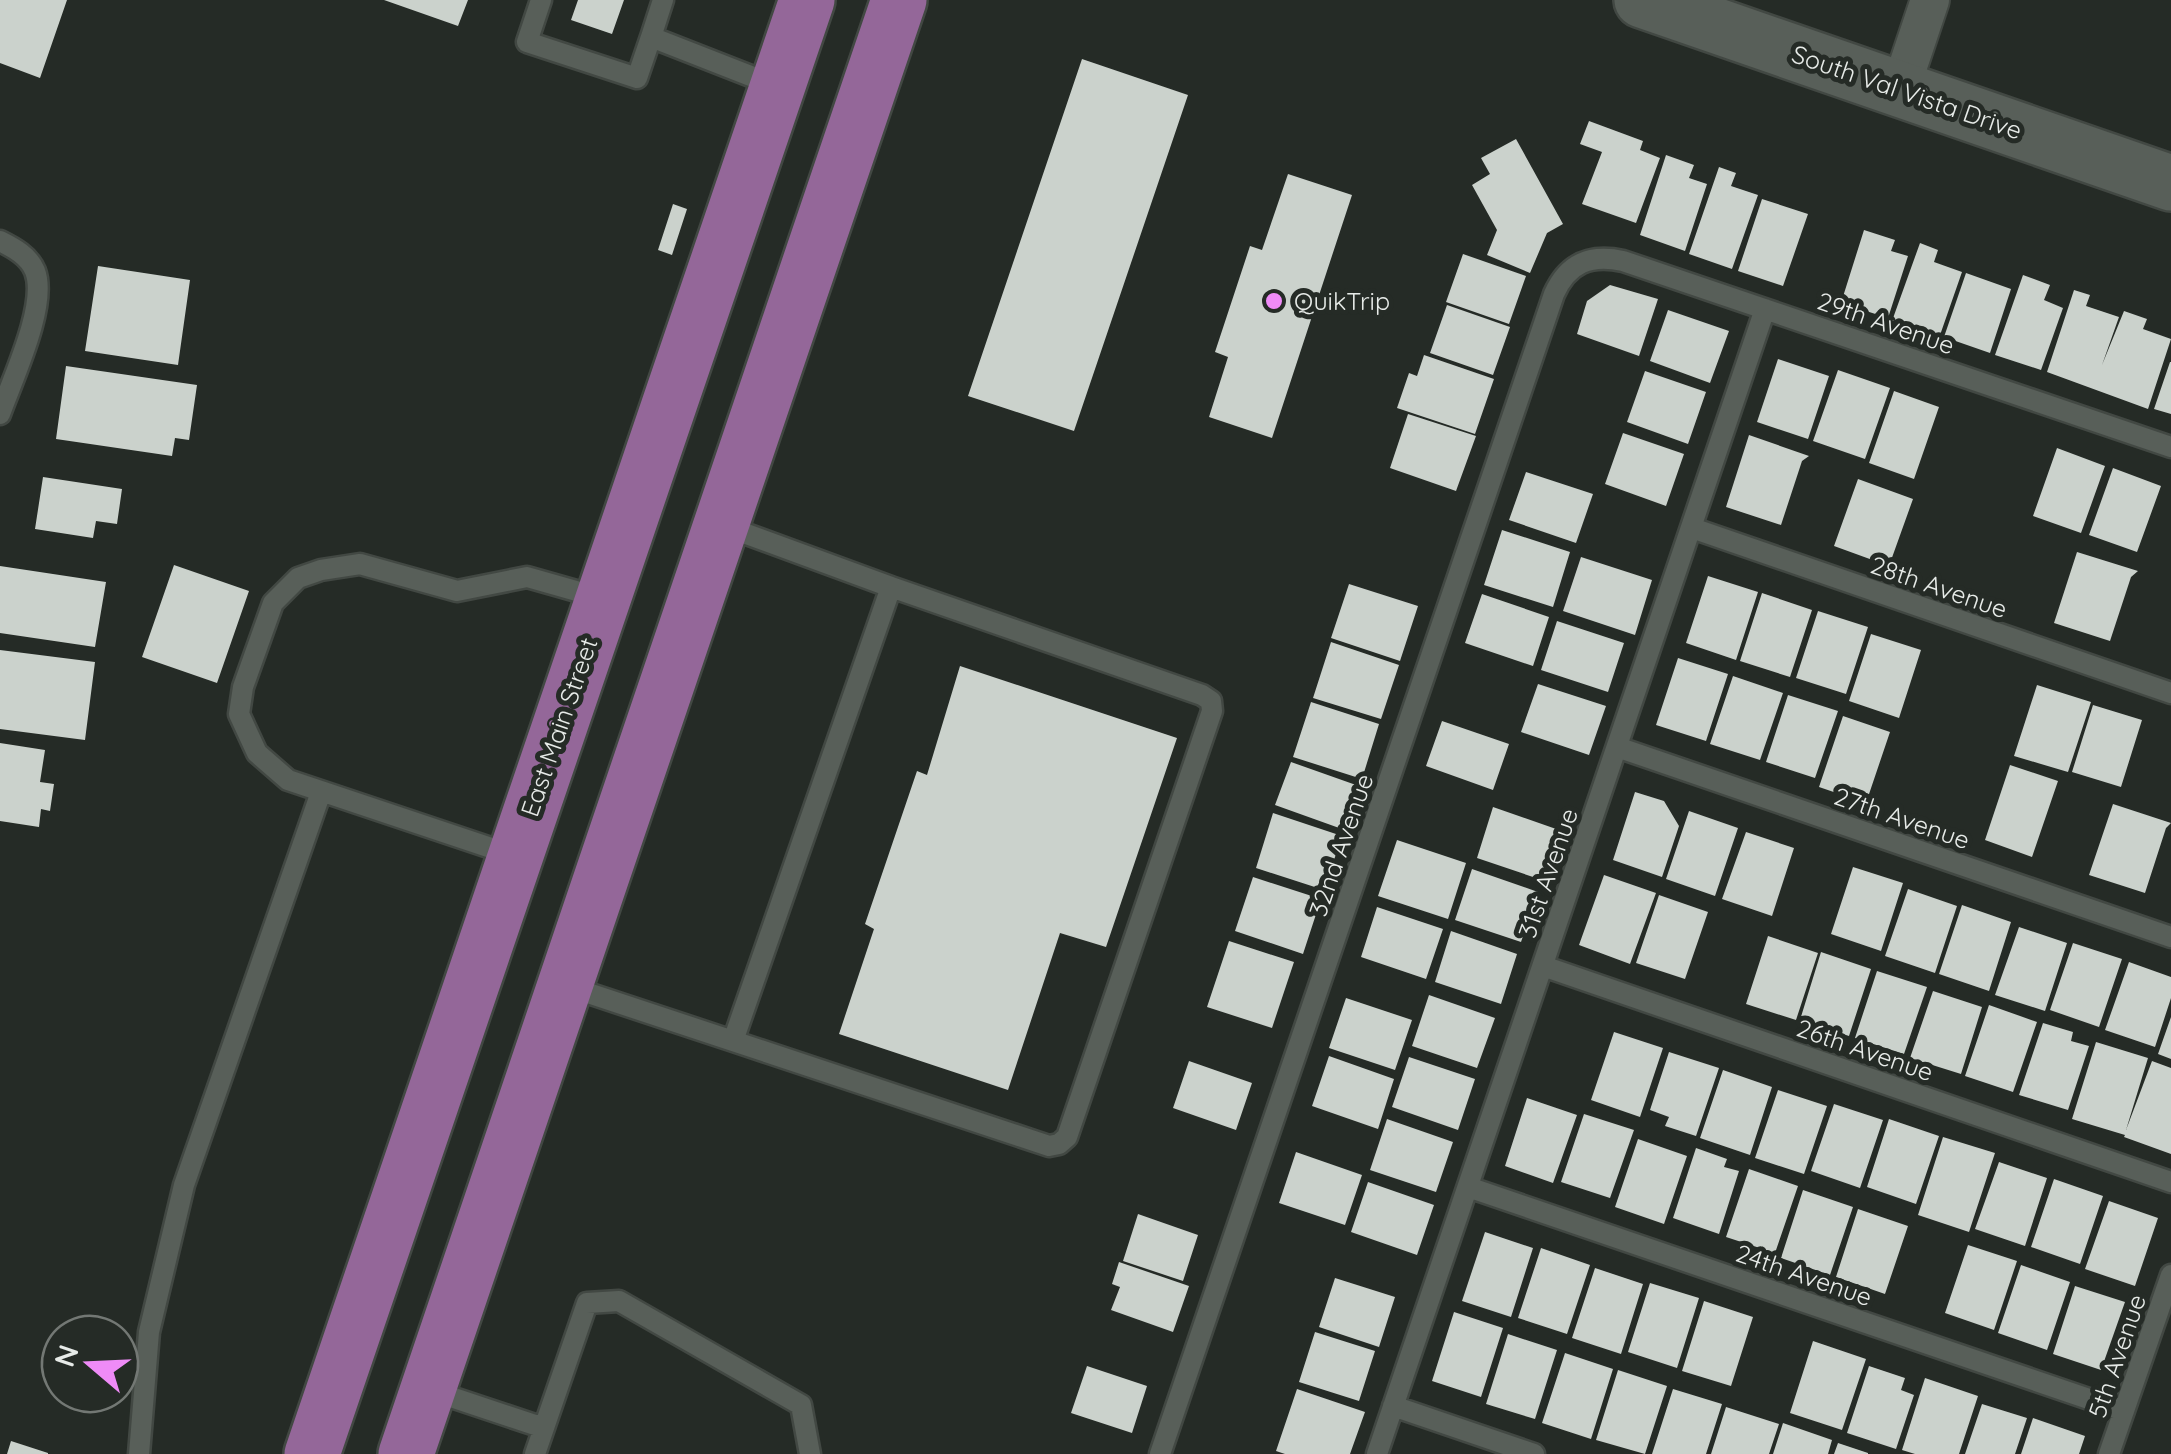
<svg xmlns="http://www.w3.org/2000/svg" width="2171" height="1454" font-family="Quicksand,sans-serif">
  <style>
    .building { fill: #cbd2cc }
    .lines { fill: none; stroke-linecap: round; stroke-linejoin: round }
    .service-casing { stroke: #424843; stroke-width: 25 }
    .minor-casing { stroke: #424843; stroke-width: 42 }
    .secondary-casing { stroke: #424843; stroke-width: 60 }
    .primary-casing { stroke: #424843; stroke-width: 60 }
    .service { stroke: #585f59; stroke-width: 20 }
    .minor { stroke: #585f59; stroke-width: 38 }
    .secondary { stroke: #585f59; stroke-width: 55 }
    .primary { stroke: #946799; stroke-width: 55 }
    .poi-dot { fill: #ef8bf7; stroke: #252b26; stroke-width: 4 }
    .labels { text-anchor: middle; stroke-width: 10; stroke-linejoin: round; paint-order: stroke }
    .street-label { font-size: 25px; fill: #e7ebe8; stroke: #252b26 }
    .poi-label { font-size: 25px; fill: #e7ebe8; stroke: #252b26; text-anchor: start }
  </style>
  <rect width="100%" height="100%" fill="#252b26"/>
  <path class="building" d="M0 0H67L40 78 0 63Z
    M384 0H468L458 26Z
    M578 0H624L612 34 571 20Z
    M1082 59 1188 95 1074 431 968 396Z
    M1589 121 1643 141 1640 150 1660 158 1636 223 1582 204 1602 152 1580 144Z
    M1516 139 1563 224 1547 233 1530 273 1487 255 1497 230 1472 185 1490 174 1481 158Z
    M1666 155 1694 165 1689 178 1707 184 1685 251 1640 235Z
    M1719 167 1736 173 1731 186 1758 195 1732 269 1689 254Z
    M1288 174 1352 195 1272 438 1209 417 1228 357 1215 352 1250 246 1262 250Z
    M1762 199 1808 214 1783 286 1738 271Z
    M673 204 687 209 672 255 658 250Z
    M1864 230 1895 240 1891 251 1908 256 1888 318 1841 303Z
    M1920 243 1938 250 1934 262 1962 272 1939 338 1892 321Z
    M1463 254 1526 276 1509 324 1446 302Z
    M98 266 190 280 178 365 85 351Z
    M1966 273 2011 289 1990 353 1944 337Z
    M2023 275 2050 285 2044 300 2063 308 2041 370 1995 355Z
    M1610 285 1658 299 1639 356 1577 334 1587 301Z
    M2074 290 2090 295 2086 306 2119 317 2102 365 2124 311 2147 319 2143 329 2171 339 2148 409 2047 372Z
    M1447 305 1510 327 1493 375 1430 353Z
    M1668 310 1729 331 1710 383 1650 361Z
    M1424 355 1494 379 1475 434 1397 408 1409 373 1417 376Z
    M1778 359 1829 376 1808 439 1757 422Z
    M2170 362H2171V414L2154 409Z
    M66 366 197 385 189 440 175 438 172 456 56 439Z
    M1838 370 1890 388 1865 459 1813 441Z
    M1645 371 1706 392 1688 444 1627 422Z
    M1894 391 1939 407 1914 479 1869 463Z
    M1408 414 1476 436 1456 491 1390 468Z
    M1623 433 1684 454 1666 506 1605 484Z
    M1749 435 1809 456 1802 461 1781 525 1726 507Z
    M2057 448 2105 466 2081 533 2033 516Z
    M2113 468 2161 486 2137 552 2089 535Z
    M1526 472 1593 494 1576 543 1509 520Z
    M43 477 122 489 117 524 96 521 93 538 35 529Z
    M1858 479 1913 499 1889 566 1834 546Z
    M1502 530 1570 552 1553 607 1484 585Z
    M2077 552 2138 571 2131 577 2110 641 2054 623Z
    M1581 557 1652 580 1635 635 1563 611Z
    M174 565 249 591 217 683 142 657Z
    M0 566 106 582 95 647 0 633Z
    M1708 576 1758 592 1736 660 1686 643Z
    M1349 584 1418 606 1400 661 1331 638Z
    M1762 593 1812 610 1790 677 1740 661Z
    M1482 594 1549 617 1533 666 1465 643Z
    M1818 611 1868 627 1846 694 1796 678Z
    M1557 621 1624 643 1608 692 1541 670Z
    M1871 634 1921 650 1899 718 1849 701Z
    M1331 642 1399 665 1381 719 1313 698Z
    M0 650 95 662 85 740 0 729Z
    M1678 658 1728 674 1706 741 1656 725Z
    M960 666 1177 738 1106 947 1060 933 1008 1090 839 1034 874 929 865 924 917 771 927 775Z
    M1733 676 1783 693 1760 760 1710 744Z
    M1538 684 1606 706 1589 755 1521 732Z
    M2037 685 2091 702 2068 772 2014 756Z
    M1788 695 1838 711 1815 778 1766 762Z
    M1311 702 1379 724 1362 779 1293 757Z
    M2093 705 2142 720 2121 787 2072 772Z
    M1843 716 1890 732 1866 803 1819 787Z
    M1442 721 1509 744 1493 790 1426 766Z
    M0 743 45 750 40 782 54 784 50 811 41 809 39 827 0 821Z
    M1291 762 1356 785 1342 829 1275 805Z
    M2010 765 2058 781 2032 857 1985 840Z
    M1635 792 1664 801 1679 826 1662 877 1613 860Z
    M2113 804 2171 823 2166 828 2145 893 2089 875Z
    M1493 807 1559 830 1542 880 1477 858Z
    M1689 811 1738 828 1715 896 1666 879Z
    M1273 813 1342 836 1324 890 1256 868Z
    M1746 832 1794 848 1772 916 1722 899Z
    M1397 840 1466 863 1448 919 1378 896Z
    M1853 867 1903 883 1881 951 1831 934Z
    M1472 869 1538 892 1521 942 1455 920Z
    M1604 875 1656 893 1630 964 1579 945Z
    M1253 877 1321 899 1303 954 1235 931Z
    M1908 889 1957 906 1935 973 1885 956Z
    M1659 895 1708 912 1685 979 1636 963Z
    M1962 905 2011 922 1989 991 1939 974Z
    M1377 907 1443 929 1426 979 1361 957Z
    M2019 927 2067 943 2045 1011 1995 995Z
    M1451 931 1517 954 1501 1004 1435 982Z
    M1768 936 1818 953 1796 1020 1746 1004Z
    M1229 941 1294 962 1272 1028 1207 1007Z
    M2073 943 2122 959 2099 1027 2050 1010Z
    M1821 952 1871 969 1849 1036 1800 1020Z
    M2129 962 2171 977V998L2155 1047 2105 1030Z
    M1877 971 1927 987 1904 1054 1855 1038Z
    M1933 991 1982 1007 1961 1074 1910 1058Z
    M1429 995 1495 1018 1477 1068 1412 1046Z
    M1346 998 1412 1020 1395 1070 1329 1048Z
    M1989 1005 2037 1022 2013 1092 1965 1076Z
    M2171 1017V1059L2158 1054Z
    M2043 1023 2073 1032 2071 1041 2089 1046 2068 1110 2019 1095Z
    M1614 1032 1663 1048 1640 1117 1591 1100Z
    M2096 1042 2148 1058 2126 1130 2152 1061 2171 1068V1154L2124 1137 2125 1135 2072 1119Z
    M1669 1052 1719 1068 1696 1136 1665 1126 1669 1117 1650 1110Z
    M1329 1056 1394 1079 1378 1129 1312 1106Z
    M1409 1057 1475 1079 1458 1130 1392 1107Z
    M1189 1061 1252 1083 1236 1130 1173 1108Z
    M1723 1070 1772 1087 1750 1155 1700 1138Z
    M1778 1090 1827 1106 1804 1174 1755 1158Z
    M1527 1098 1577 1115 1553 1183 1505 1166Z
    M1834 1104 1883 1120 1860 1188 1811 1171Z
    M1584 1114 1634 1130 1610 1198 1561 1182Z
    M1387 1119 1453 1142 1436 1192 1370 1170Z
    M1889 1119 1939 1136 1916 1204 1867 1187Z
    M1943 1137 1995 1153 1969 1232 1918 1215Z
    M1638 1139 1687 1156 1664 1224 1615 1207Z
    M1696 1148 1727 1159 1724 1167 1739 1171 1719 1234 1673 1218Z
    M1296 1152 1362 1175 1345 1225 1279 1203Z
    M1999 1162 2047 1178 2025 1246 1975 1229Z
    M1749 1169 1798 1186 1775 1253 1726 1237Z
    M2054 1179 2103 1196 2080 1264 2031 1247Z
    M1368 1182 1434 1205 1417 1255 1351 1232Z
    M1803 1190 1853 1207 1830 1275 1781 1258Z
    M2109 1201 2158 1218 2135 1286 2085 1269Z
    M1858 1209 1908 1226 1885 1294 1836 1277Z
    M1138 1214 1198 1235 1183 1281 1123 1261Z
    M1485 1232 1533 1248 1511 1317 1462 1301Z
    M1968 1245 2017 1261 1994 1330 1945 1313Z
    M1541 1248 1590 1265 1567 1334 1518 1318Z
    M1119 1262 1189 1286 1173 1332 1111 1310 1120 1287 1112 1284Z
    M2021 1265 2070 1282 2047 1350 1998 1333Z
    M1595 1268 1643 1284 1621 1354 1572 1338Z
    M1335 1278 1395 1297 1379 1347 1319 1327Z
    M1650 1283 1699 1298 1677 1368 1628 1352Z
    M2075 1286 2125 1302 2101 1370 2053 1354Z
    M1704 1301 1753 1317 1731 1386 1682 1371Z
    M1454 1312 1503 1328 1481 1397 1432 1381Z
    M1315 1332 1375 1351 1359 1401 1299 1382Z
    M1508 1334 1557 1350 1535 1419 1486 1404Z
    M1813 1341 1866 1359 1842 1430 1790 1413Z
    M1565 1353 1613 1369 1591 1439 1542 1423Z
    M1087 1366 1147 1386 1132 1433 1071 1413Z
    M1869 1366 1905 1378 1901 1390 1914 1395 1896 1449 1847 1433Z
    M1618 1370 1667 1386 1645 1454 1596 1440Z
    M1925 1378 1978 1396 1959 1454H1915L1902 1450Z
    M1297 1389 1365 1412 1350 1454H1285L1276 1451Z
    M1673 1389 1722 1404 1706 1454H1652Z
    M1982 1404 2027 1418 2015 1454H1965Z
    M1726 1407 1779 1424 1769 1454H1711Z
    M2033 1418 2085 1436 2079 1454H2021Z
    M1783 1423 1832 1440 1828 1454H1773Z
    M11 1441 48 1453V1454H7Z
    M1838 1443 1868 1453V1454H1834Z"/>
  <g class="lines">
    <g class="service-casing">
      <path id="service" d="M541 0 527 42 637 78 651 37 776 86
        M651 37 663 0
        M0 241C14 248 29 256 35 271 48 305 12 380 0 414
        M1692 528 2171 693
        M1617 747 2171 937
        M512 855 288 780 257 753 239 714 243 687 273 603 298 578 321 570 360 564 457 591 527 577 601 598
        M1543 966 2171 1182
        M567 986 733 1041 891 587 722 525
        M733 1041 1049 1146 1059 1144 1067 1137 1212 711 1211 701 1202 695 891 587
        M1468 1187 2124 1411
        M430 1390 544 1428
        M1393 1406 1534 1454
        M139 1454 149 1332 184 1185 321 792
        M535 1454 587 1303 619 1301 801 1405 810 1454
        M1160 1454 1554 294C1568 263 1590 254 1623 261L2171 447
        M1377 1454 1765 309
        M2109 1454 2171 1275"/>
    </g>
    <g class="minor-casing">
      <path id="minor" d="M1900 90 1930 0"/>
    </g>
    <g class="secondary-casing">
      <path id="secondary" d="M1642 0 2171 183"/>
    </g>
    <g class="primary-casing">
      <path id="primary" d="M312 1454 807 0
        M406 1454 899 0"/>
    </g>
    <use href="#service" class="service"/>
    <use href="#minor" class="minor"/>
    <use href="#secondary" class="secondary"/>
    <use href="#primary" class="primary"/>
  </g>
  <circle class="poi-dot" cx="1274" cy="301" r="10"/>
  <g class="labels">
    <g class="street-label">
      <text transform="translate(1907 92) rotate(19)" y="9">South Val Vista Drive</text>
      <text transform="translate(1886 323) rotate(19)" y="9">29th Avenue</text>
      <text transform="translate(1939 587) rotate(19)" y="9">28th Avenue</text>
      <text transform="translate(559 727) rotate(-71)" y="9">East Main Street</text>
      <text transform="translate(1902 818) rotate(19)" y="9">27th Avenue</text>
      <text transform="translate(1341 845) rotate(-71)" y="9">32nd Avenue</text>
      <text transform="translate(1548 873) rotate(-71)" y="9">31st Avenue</text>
      <text transform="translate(1865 1050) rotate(19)" y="9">26th Avenue</text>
      <text transform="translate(1804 1275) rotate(19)" y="9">24th Avenue</text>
      <text transform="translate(2117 1356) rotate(-71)" y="9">5th Avenue</text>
    </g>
    <g class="poi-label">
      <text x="1294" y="310">QuikTrip</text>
    </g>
  </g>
  <g transform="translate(90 1364) rotate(289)"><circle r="48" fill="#252b26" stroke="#737874" stroke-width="2.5"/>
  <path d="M0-8L18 38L0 25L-18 38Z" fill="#ef8bf7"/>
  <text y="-15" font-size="28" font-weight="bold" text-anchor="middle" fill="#e7ebe8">N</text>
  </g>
</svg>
